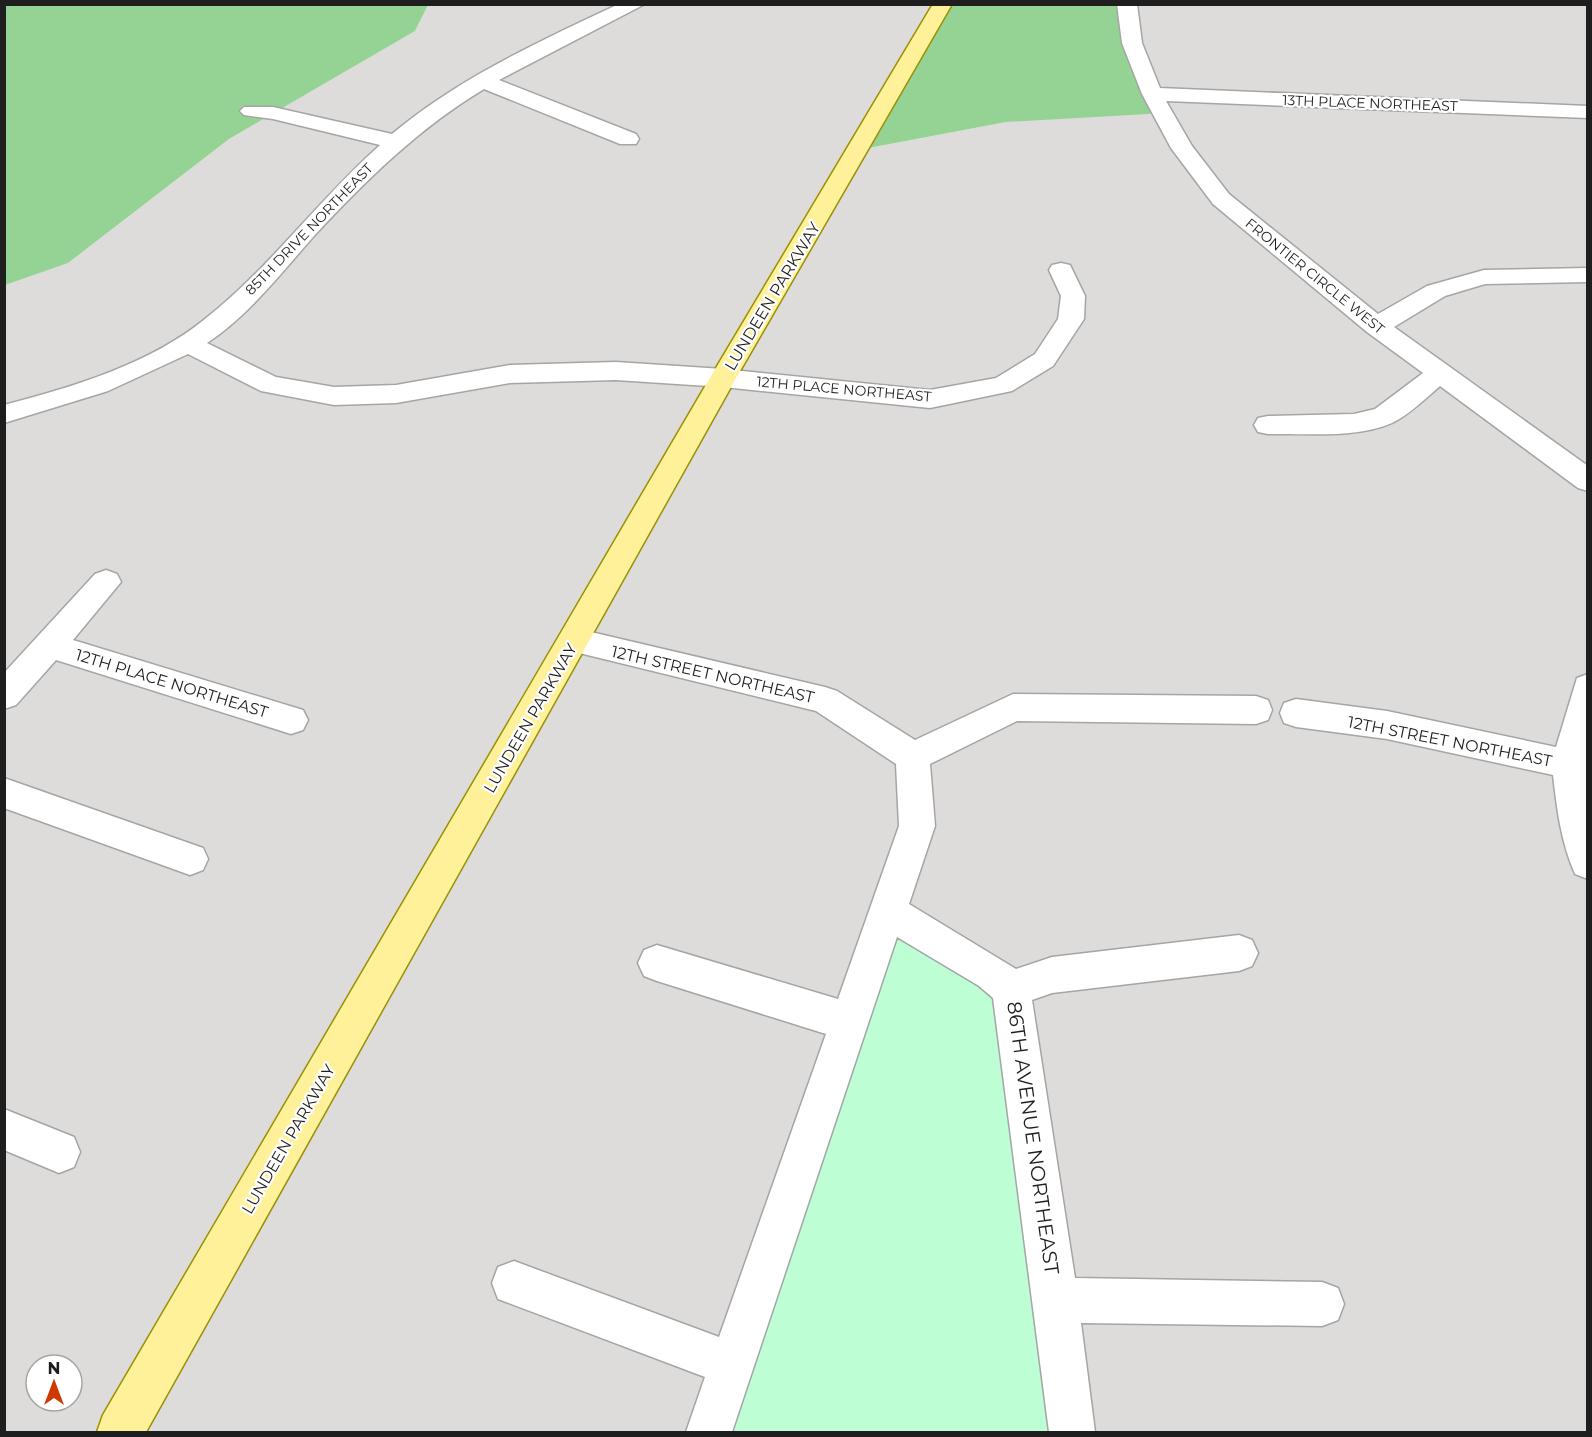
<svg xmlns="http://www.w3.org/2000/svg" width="1592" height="1437" font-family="Montserrat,sans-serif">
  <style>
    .residential { fill: #dddcdb; fill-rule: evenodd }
    .forest { fill: #95d394 }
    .park { fill: #bdfed4 }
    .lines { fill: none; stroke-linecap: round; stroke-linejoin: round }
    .minor-casing { stroke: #a5a5a5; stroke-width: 3 }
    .major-casing { stroke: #999100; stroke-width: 3 }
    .minor { fill: #fff; fill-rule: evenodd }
    .major { fill: #fff09a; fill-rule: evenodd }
    .labels { text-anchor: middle; stroke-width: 4.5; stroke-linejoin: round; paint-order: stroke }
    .far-street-label { font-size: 14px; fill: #1e1e1e; stroke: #fff }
    .street-label { font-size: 16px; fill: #1e1e1e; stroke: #fff }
    .near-street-label { font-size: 20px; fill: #1e1e1e; stroke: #fff }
  </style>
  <rect width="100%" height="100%" fill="#f0f0e4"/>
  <path class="residential" d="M428 5H943L859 150 1006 122 1127 5H1587V1432H5L4 285 68 263 229 139 415 31ZM36 1365H72V1401H36Z"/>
  <path class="forest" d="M4 5H428L415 31 229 139 68 263 5 285Z
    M943 5H1127L1165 113 1006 122 858 150Z"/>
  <path class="park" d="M887 911 1011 989 1056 1300 1072 1432H709Z"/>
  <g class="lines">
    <g class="minor-casing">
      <path id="minor" d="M619 4H645L499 80 636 134 639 139 636 144H620L484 89C419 128 366 180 314 236 281 273 249 315 207 343L276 377 334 387 396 385 510 365 616 362 723 369 930 390 996 378 1035 354 1058 319 1061 296 1049 270 1052 265 1061 263 1070 265 1085 296 1084 319 1053 366 1012 391 930 408 723 387 616 380 510 383 396 403 334 405 261 391 188 354 108 391 4 423V405C73 387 150 364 205 319 270 268 319 199 380 145L273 119 244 115 240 111 244 107H273L392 134C459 78 540 41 619 4Z
        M1117 4H1137L1142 43 1160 88 1588 106V118L1166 101 1192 146 1229 194 1378 314 1427 286 1484 270 1588 268V282L1485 284 1445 296 1394 327 1588 466V491L1578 488 1440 386C1426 398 1409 415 1392 423 1356 439 1307 433 1268 434L1258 432 1254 425 1258 418 1268 416 1354 414 1375 409 1423 373 1367 332 1213 204 1171 148 1142 94 1122 43Z
        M106 570 117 574 121 582 73 640 303 710 308 720 303 730 291 734 56 660 16 705 4 709V673L95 574Z
        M574 628 825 687 837 691 915 740 1013 694 1256 696 1268 700 1272 710 1268 720 1256 724 1017 721 930 764 935 826 909 904 1016 969 1052 957 1239 935 1252 940 1258 953 1252 966 1239 971 1052 993 1032 1000 1075 1278 1322 1282 1338 1288 1344 1304 1338 1320 1322 1326 1081 1323 1095 1432H1049L993 998 979 986 897 937 732 1432H686L705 1377 498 1299 492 1283 498 1267 514 1261 719 1337 826 1034 657 981 644 976 638 963 644 950 657 945 838 999 899 826 896 764 816 711 563 649 558 640 563 631Z
        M1588 674V879L1575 874C1561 842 1557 810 1553 775L1387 739 1296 727 1284 723 1280 713 1284 703 1296 699 1387 711 1556 747 1577 678Z
        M4 778 203 848 208 859 203 870 190 875 4 808Z
        M4 1109 74 1137 80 1152 74 1167 59 1173 4 1150Z"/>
    </g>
    <g class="major-casing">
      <path id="major" d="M933 4H952L736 378 146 1432H97L103 1415 710 378Z"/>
    </g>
    <use href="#minor" class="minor"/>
    <use href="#major" class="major"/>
  </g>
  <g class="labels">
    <g class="far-street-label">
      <text transform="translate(1370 103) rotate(2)" y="5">13TH PLACE NORTHEAST</text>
      <text transform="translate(309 229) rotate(-46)" y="5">85TH DRIVE NORTHEAST</text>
      <text transform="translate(1315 276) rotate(39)" y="5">FRONTIER CIRCLE WEST</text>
      <text transform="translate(844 389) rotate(5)" y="5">12TH PLACE NORTHEAST</text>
    </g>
    <g class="street-label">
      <text transform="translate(772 296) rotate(-59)" y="6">LUNDEEN PARKWAY</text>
      <text transform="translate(713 674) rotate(13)" y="6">12TH STREET NORTHEAST</text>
      <text transform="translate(172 683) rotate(17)" y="6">12TH PLACE NORTHEAST</text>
      <text transform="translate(530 718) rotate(-60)" y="6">LUNDEEN PARKWAY</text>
      <text transform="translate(1450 741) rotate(11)" y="6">12TH STREET NORTHEAST</text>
      <text transform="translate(288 1139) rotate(-60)" y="6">LUNDEEN PARKWAY</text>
    </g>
    <g class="near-street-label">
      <text transform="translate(1033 1138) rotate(82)" y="7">86TH AVENUE NORTHEAST</text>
    </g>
  </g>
  <rect width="1592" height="1437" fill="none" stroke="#1e1e1e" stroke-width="12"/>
  <g transform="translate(54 1383)"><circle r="28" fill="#ffffff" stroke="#a5a5a5" stroke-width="1.5"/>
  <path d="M0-4.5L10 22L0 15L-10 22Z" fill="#cd3900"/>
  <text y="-9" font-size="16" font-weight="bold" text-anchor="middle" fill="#1e1e1e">N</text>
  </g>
</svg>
